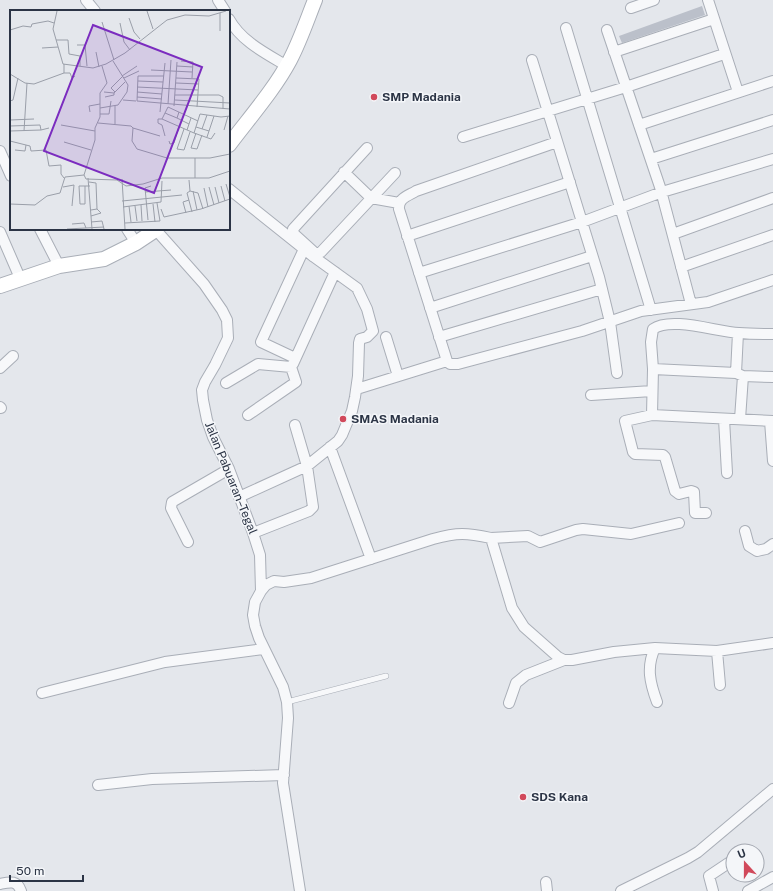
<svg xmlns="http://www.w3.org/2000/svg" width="773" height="891" font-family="'Public Sans',sans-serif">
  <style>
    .building { fill: #bbc0ca }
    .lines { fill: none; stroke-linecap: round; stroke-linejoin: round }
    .lane-casing { stroke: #a9aeb7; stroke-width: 6 }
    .street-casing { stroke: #a9aeb7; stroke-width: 12 }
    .secondary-casing { stroke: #a9aeb7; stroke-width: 16 }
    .lane { stroke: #f7f8fa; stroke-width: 5 }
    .street { stroke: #f7f8fa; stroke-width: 10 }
    .secondary { stroke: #fff; stroke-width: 14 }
    .poi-dot { fill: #d1495b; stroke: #f4f6f9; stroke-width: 1.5 }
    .labels { text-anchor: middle; stroke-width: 3; stroke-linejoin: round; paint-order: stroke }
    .poi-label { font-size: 12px; font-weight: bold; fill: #2b3445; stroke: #f4f6f9; text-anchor: start }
    .street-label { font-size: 12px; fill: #2b3445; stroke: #f4f6f9 }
    .inset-road { fill: none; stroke: #9a9fa9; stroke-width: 1 }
    .view { fill: #7b2cbf; fill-opacity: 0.15; stroke: #7b2cbf; stroke-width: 2 }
    .inset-edge { fill: none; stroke: #2b3445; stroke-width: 2 }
  </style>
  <rect width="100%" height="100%" fill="#e4e7ec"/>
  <path class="building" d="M702 6 705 15 622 43 619 36Z"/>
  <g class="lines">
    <g class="lane-casing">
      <path id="lane" d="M287 702 386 676"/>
    </g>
    <g class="street-casing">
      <path id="street" d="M86 0 95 11
        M218 0 225 11
        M708 0 738 92
        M631 8 654 0
        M229 19C241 41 265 53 287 66
        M566 28 651 310
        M607 30 660 187 691 304
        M614 52 714 19
        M532 60 599 277 610 322 617 373
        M639 125 773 81
        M463 137 626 87 724 54
        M557 142 416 191C408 196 398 198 399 209L447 361 450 364H458L582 331 641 311 708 302 773 280
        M367 148 293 229 294 234 316 254 321 252 395 173
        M0 151 11 176
        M651 159 773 120
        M344 172 371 198 399 203
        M229 189 314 257 357 288 367 309 373 331 367 337 360 339 359 343 358 376 355 397 352 411 342 435 338 441 307 466 239 497
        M40 229 59 266
        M127 229 136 243
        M156 230 204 284 222 310 227 320 228 338 215 365 205 382 202 390 203 400 207 420 213 437 229 469 253 533 260 555 261 591 255 602 253 615 255 626 259 638 283 687 287 702 288 718 283 783 300 891
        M0 232 20 278
        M673 234 773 198
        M407 236 570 182
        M681 267 773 235
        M419 273 582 222 662 192 773 159
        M430 308 592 256
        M738 333 736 373 743 376 773 377
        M773 334C762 334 750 334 739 333 717 332 671 316 653 329L651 342 653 369 652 415 773 421
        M386 337 398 376
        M439 337 602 289
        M295 358 261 342 304 249
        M293 364 335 272
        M0 368 13 356
        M653 369 736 373
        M226 383 258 364 291 367 296 382 248 415
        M360 388 447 361
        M591 395 652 391
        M0 407 1 408
        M652 415 625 421 633 452 635 454 663 455 665 457 675 491 679 494 691 491 694 492 695 513H706
        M724 419 727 473
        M740 419 743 376
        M770 421 773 461
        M330 447 371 559
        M745 531 749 546 757 551 766 549 773 544
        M253 533 309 511 313 507 307 466 295 425
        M491 538 528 536 540 542 576 530 583 529 631 534 679 523
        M188 542 171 508 172 502 229 469
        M261 591 266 585 274 581 284 582 311 578 433 539C458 532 467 533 491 538L512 608 524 627 558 657 564 660H572L614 652 655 648 717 651 773 643
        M655 648C646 667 650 683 657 702
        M717 651 720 685
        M42 693 165 662 263 649
        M509 703 516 683 526 675 564 660
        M98 785 152 779 284 775
        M546 882 547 891
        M0 884C10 882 17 880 21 891
        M621 891 688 858 698 852 773 789
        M713 891 709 876 733 860
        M748 891 773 877"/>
    </g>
    <g class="secondary-casing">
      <path id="secondary" d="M229 145C250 117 274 90 290 60 300 41 307 20 315 0
        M0 286 59 266 104 259 136 243 157 229"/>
    </g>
    <use href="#lane" class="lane"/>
    <use href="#street" class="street"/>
    <use href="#secondary" class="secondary"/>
  </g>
  <g class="poi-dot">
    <circle cx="374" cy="97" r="4"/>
    <circle cx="343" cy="419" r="4"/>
    <circle cx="523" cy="797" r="4"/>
  </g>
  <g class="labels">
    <g class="poi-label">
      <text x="382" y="101">SMP Madania</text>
      <text x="351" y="423">SMAS Madania</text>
      <text x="531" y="801">SDS Kana</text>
    </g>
    <g class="street-label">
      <text transform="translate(231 478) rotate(68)" y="4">Jalan Pabuaran–Tegal</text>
    </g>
  </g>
  <g transform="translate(10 10)">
    <rect width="220" height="220" fill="#e4e7ec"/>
    <path class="inset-road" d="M47 1 43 19 53 54 83 58 96 54 115 43 157 10 175 5 199 6 216 1M137 1 143 19M210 3V21M119 8 124 22 130 29M92 12 104 50M110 13 114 32 120 40M0 20 13 16 21 17 22 14 38 11 44 13M46 30H58L59 44 70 46V56M67 35H75L77 56M32 38 48 37M86 42 89 57M171 51 183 52 182 68M127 56 112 66 114 68 129 61M167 56 183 57M141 60 182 62M54 63H60L62 68 65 66M0 64 15 73 24 74 54 63V54M154 66H128L127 91 220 99M166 68 189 69 187 97M128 71 153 72M166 73 189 74M127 77 188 80M94 82 104 83V85L95 87M105 82 101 78 112 67M127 82 152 84M104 83 115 72M165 85H209L213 87V99M127 87 152 89M113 90 126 91M165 90 220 93M0 91 3 90 8 68M158 94 161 50M164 96 167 52M90 98 108 95 117 82 118 75 103 51M80 102 79 96 90 94M150 102 155 53M169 102 167 108 179 114M155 103 167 108M90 104H99L101 91M152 109H148V113L152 115 155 126M0 110 24 109M188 111 158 97 152 109 184 123 190 104 211 107 220 106M88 113 121 116 123 118 122 131 127 139 157 148H200L220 144M105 114V96M51 115 85 121M0 116 30 115 31 120M186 117 199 121M123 118 150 126M174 119 167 139 174 140 180 122M192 119 197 105M177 120 181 108M214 120 218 106M0 121 31 120 39 118M14 121 17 73M184 123 201 129 205 123M186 123 181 138 187 139 192 125M197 127 204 106M0 131 20 136 21 141 36 140 39 156 51 155V164L54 168M159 131 160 134 164 133 169 116M54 132 81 140M5 140 15 141 16 135M74 165 76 169 107 170 116 176 133 174 152 168H185V148M78 168 82 219M185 168H199L220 161M112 169 115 219M179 170 180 181 188 183 193 199M79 172 86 173 87 199M216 174 220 187M75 176V194H70L69 176H80M211 176 215 191M53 177 64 175 62 196M199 177 204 195M205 177 209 193M194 178 198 197M180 181 177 183 182 202M183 181 187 200M135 182 161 180M112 191 172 185M0 194 25 195 37 186 50 183 55 167 74 165 85 130V118L90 107V83L97 73 92 56M143 194 145 212M131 195 132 211M119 196 121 212M125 196 127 211M113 197 151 192 152 171M151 199 154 207 191 199 220 189M81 200 87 199 91 203 81 206M176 203 173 192 179 190M138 210 135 178 141 176M81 212 92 211 94 219M115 213 150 211 147 193M62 214 74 213 76 218M57 219 94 217"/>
    <path class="view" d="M83 15 192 57 144 183 34 141Z"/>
    <rect width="220" height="220" class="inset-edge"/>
  </g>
  <g transform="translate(745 863) rotate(339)"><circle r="19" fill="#f4f6f9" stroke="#a4a8b1"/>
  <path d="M0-3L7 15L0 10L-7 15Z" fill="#d1495b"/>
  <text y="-6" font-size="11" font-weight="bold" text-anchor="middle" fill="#2b3445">U</text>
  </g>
  <path d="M10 875v6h73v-6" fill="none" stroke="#2b3445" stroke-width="2"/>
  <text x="16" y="875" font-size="12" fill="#2b3445" stroke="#f4f6f9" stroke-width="3" paint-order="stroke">50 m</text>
</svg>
